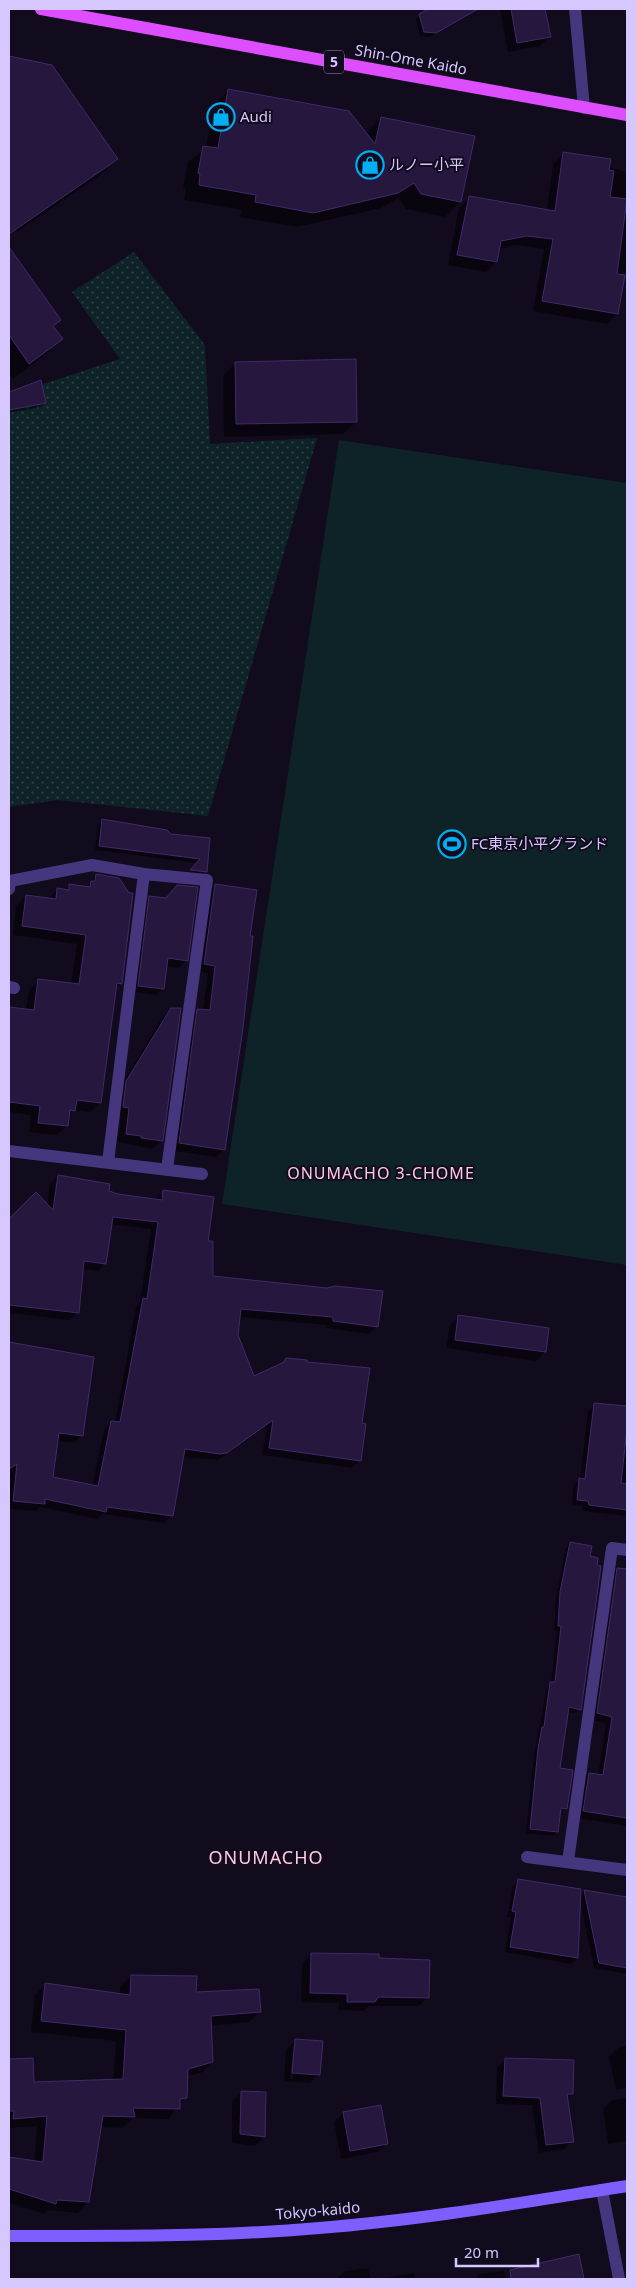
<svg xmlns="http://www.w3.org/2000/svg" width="636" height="2288" font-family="'Noto Sans','Noto Sans JP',sans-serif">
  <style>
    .grass { fill: url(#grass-dots) }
    .park { fill: #0e2327 }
    .shadow { fill: #0007; fill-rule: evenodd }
    .building { fill: #26173e; stroke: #41296a }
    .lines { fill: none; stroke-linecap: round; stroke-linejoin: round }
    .minor { stroke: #45367d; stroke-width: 12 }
    .secondary { stroke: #7f5eff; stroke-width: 12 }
    .primary { stroke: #dc4eff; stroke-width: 12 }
    .labels { text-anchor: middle; stroke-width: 4; stroke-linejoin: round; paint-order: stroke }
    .shield { fill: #110b1d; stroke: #9c8fbb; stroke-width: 1 }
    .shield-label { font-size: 14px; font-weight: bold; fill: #d7c7ff }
    .street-label { font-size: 15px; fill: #d7c7ff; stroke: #110b1d }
    .poi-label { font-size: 15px; fill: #d7c7ff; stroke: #110b1d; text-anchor: start }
    .neighbourhood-label { font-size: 16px; letter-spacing: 1px; fill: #ffc9e2; stroke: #110b1d }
    .quarter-label { font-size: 18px; letter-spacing: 1px; fill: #ffc9e2; stroke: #110b1d }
  </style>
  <defs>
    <pattern id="grass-dots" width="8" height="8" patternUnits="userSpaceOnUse" patternTransform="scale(1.25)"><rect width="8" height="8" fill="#0e2327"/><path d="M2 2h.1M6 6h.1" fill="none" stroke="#304147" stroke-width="1.8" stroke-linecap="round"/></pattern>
  </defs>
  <rect width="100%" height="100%" fill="#110b1d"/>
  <path class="grass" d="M134 252 205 345 210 444 317 438 208 816 58 800 9 807V402L28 389 120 359 72 292Z"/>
  <path class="park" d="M339 440 627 483V1265L222 1204Z"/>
  <path class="shadow" d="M432 9H451L458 19 431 37 420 36 416 19Z
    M500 9H544L549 37 540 46 508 52Z
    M9 57 52 66 116 159 100 175 17 232 9 220Z
    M228 91 365 134 381 118 460 202 445 217 406 209 398 198 381 208 297 227 240 217 242 210 184 200 186 189 183 188 188 162 206 148 213 106Z
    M564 154 627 172V263L617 313 607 324 533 311 544 249 516 245 498 249 496 262 486 272 448 265 459 208 469 198 547 210 553 164Z
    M9 250 59 320 52 327 61 339 45 355 13 379 9 374Z
    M235 363 356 422 343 434 224 437 223 376Z
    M40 382 45 403 41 407 9 413V394Z
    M103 821 170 835 209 839 206 871 201 876 188 874 198 863 95 850 98 825Z
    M96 875 121 983 115 989 100 1103 91 1112 74 1110 68 1115 67 1126 57 1135 29 1132 31 1115 9 1112V1008L26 1010 29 990 39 980 71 984 77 944 13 935 16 906 26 896 48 899 58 889 65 891 70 885 87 887Z
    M215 885 249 937 224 1149 216 1157 172 1151 190 1018 198 1010 203 1011 208 973 197 971 207 893Z
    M196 888 186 961 179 968 166 966 163 988 156 995 132 992 143 904 150 897 166 899Z
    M171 1009 161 1141 153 1149 118 1142 121 1116 115 1115 118 1090 162 1018Z
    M58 1176 118 1195 156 1199 164 1192 206 1242 212 1277 377 1326 369 1334 326 1328V1325L239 1317 237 1335 253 1377 280 1365 287 1359 360 1424V1460L352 1468 262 1455 267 1426 218 1460 182 1457 172 1515 164 1523 102 1514 98 1519 40 1507 36 1511 9 1509V1401L22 1412 34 1399 9 1374V1344L92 1358 82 1435 74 1443 56 1441 51 1478 92 1487 104 1430 111 1422 115 1423 136 1307 140 1302 151 1229 111 1224 105 1263 98 1271 82 1269 77 1312 70 1320 9 1313V1221L36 1194 47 1206 50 1184Z
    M459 1316 545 1352 536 1361 446 1348 450 1325Z
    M595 1405 627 1408 624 1447H627V1516L583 1511 582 1506 572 1505 573 1485 580 1479 588 1411Z
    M570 1543 589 1557 595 1566 580 1709 576 1713 567 1712 558 1769 566 1808 559 1812 557 1832 552 1836 526 1833 534 1754 547 1687 551 1683 557 1630H554L556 1598 566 1548Z
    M618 1569 627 1570V1826L577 1818 582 1781 589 1774 598 1776 606 1723 591 1720 611 1576Z
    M519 1880 580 1896 584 1891 627 1897V1974L594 1968 580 1902 577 1958 571 1964 505 1952 511 1917H507L513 1886Z
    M311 1955 377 1960 428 1997 419 2006H369L364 2011 339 2010V2003L301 2002 302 1964Z
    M131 1976 260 2012 249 2022 210 2026 212 2062 201 2073 187 2076 186 2097 168 2119 133 2118 123 2128 100 2127 88 2202 78 2213 47 2210 44 2214 9 2203V2159L34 2162 37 2126 9 2128V2060L32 2059 33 2083 113 2080 116 2041 31 2032 35 1995 45 1985 120 1995V1987Z
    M295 2041 319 2074 310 2083 284 2081 286 2050ZM293 2048H295L293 2079H290Z
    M627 2046V2088L616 2090 609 2057 618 2048Z
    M505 2059 571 2094 566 2099 572 2141 564 2149 539 2153 532 2105 496 2104 497 2067Z
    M241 2092 264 2137 255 2146 232 2143V2101Z
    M627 2098V2141L608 2144 603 2109 612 2100Z
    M343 2113 387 2143 378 2152 341 2159 334 2122Z
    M578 2256 582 2279H525L535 2278Z
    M368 2268 371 2279H336L345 2271Z
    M504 2271 506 2279H474L479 2274Z
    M414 2273 416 2279H377Z"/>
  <path class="building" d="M429 9H478L436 33 424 32 419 14Z
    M511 9H545L551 37 517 43Z
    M9 56 52 65 118 159 9 234Z
    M228 89 349 111 375 144 381 117 475 136 461 202 421 194 414 183 398 193 313 213 255 202 256 195 199 185 200 174 198 173 203 146 218 148Z
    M563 152 611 159 609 170 614 171 610 197 627 199 617 274 625 275 618 314 542 301 553 239 527 236 501 241 497 262 457 255 469 196 555 211Z
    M9 247 61 320 53 326 63 339 29 364 9 335Z
    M356 359 357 422 236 424 235 362Z
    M41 380 46 403 9 410V392Z
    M102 819 167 830 171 834 210 838 207 872 190 870 200 859 99 846Z
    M96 874 119 878 129 893H133L122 984 117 983 101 1103 77 1100 75 1111 70 1110 68 1126 38 1123 40 1106 9 1102V1007L34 1010 38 979 79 984 86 935 22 926 26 895 56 899 57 888 69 890V884L90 887 91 881H95Z
    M215 884 257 890 250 936H253L243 1028 225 1150 179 1143 197 1009 210 1010 215 966 204 964Z
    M177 885 198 887 188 961 168 958 164 989 138 986 149 896 166 898Z
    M171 1008H181L163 1141 141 1138V1136L126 1134 129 1108 123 1107 126 1081Z
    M58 1175 110 1184 109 1191 118 1194 162 1200 163 1190 214 1197 208 1241H213V1276L327 1288 335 1286 383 1291 378 1327 333 1321V1317L241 1309 238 1335 254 1376 284 1362 286 1358 307 1360V1362L370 1368 362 1423 366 1424 361 1461 269 1448 273 1420 227 1453 220 1454 185 1449 173 1516 107 1507 106 1512 45 1499V1504L13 1501 17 1464 9 1469V1342L94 1357 83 1436 59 1433 53 1477 98 1486 111 1421 120 1422 143 1298 147 1299 158 1222 113 1217 106 1264 84 1261 79 1313 9 1305V1219L36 1192 53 1210Z
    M458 1315 549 1328 546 1352 455 1340Z
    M594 1403 627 1406V1429L621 1483 627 1484V1510L589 1505 588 1501 577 1500 579 1478 585 1479Z
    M570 1542 592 1546 590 1556 598 1558 597 1565 601 1566 581 1710 569 1707 560 1768 573 1770 567 1809 561 1808 558 1832 530 1829 538 1749 542 1727H544L550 1682H555L561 1626H558L560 1592Z
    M617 1568 627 1569V1818L583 1811 589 1773 603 1775 612 1717 597 1713Z
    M518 1879 581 1889 578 1958 510 1947 516 1912 512 1911Z
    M584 1890 627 1897V1968L599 1963Z
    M311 1953 379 1954V1958L430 1960 429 1998 378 1997 375 2002H347V1994L310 1993Z
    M131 1975 197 1976 196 1992 259 1989 261 2012 211 2016 213 2062 188 2069 187 2098 180 2099V2109L133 2108 135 2117 103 2116 89 2202 57 2200 56 2204 9 2189V2157L43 2162 47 2116 13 2119 14 2111H9V2059L33 2058 34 2082 123 2079 126 2030 41 2021 45 1983 130 1995Z
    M295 2039 323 2041 320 2075 292 2073Z
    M505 2058 574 2060 573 2094H567L574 2142 546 2145 540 2098 503 2096Z
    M241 2091 266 2092 265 2137 240 2134Z
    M381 2105 388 2144 350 2151 343 2112Z
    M579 2254 584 2279H511L510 2270Z"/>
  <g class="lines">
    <path class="minor" d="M575 9 584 108
      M9 889 10 881 92 865 144 874 207 880 167 1169
      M9 987 14 988
      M9 1151 202 1174
      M108 1162 144 874
      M527 1857 627 1870
      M568 1861 612 1548 627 1550
      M602 2190 619 2279"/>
    <path class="secondary" d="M9 2236C112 2236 216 2237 319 2228 423 2220 525 2202 627 2186"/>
    <path class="primary" d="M41 9 627 115"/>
  </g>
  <defs>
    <g id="shop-ring" transform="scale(1.4375)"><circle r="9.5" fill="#110b1d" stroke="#00aff2" stroke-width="1.5"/><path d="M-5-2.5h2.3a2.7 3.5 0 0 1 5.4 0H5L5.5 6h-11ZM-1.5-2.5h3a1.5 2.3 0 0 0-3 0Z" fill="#00aff2"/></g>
    <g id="stadium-ring" transform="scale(1.4375)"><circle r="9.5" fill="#110b1d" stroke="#00aff2" stroke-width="1.5"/><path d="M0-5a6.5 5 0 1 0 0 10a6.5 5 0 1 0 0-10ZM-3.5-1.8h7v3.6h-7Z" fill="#00aff2"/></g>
  </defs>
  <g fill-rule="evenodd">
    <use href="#shop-ring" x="221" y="117"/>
    <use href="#shop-ring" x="370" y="165"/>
    <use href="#stadium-ring" x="452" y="844"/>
  </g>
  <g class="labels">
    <rect class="shield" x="324" y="50.5" width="20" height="23" rx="4"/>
    <g class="shield-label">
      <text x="334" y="67">5</text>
    </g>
    <g class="street-label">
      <text transform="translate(411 60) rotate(10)" y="5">Shin-Ome Kaido</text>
      <text transform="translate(318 2211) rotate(-5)" y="5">Tokyo-kaido</text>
    </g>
    <g class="poi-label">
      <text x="240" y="122">Audi</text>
      <text x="389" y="170">ルノー小平</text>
      <text x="471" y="849">FC東京小平グランド</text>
    </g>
    <g class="neighbourhood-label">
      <text x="381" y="1179">ONUMACHO 3-CHOME</text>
    </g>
    <g class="quarter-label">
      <text x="266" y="1864">ONUMACHO</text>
    </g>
  </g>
  <rect width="636" height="2288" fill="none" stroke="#d7c7ff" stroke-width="20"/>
  <path d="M456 2258v8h82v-8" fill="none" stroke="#d7c7ff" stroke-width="2.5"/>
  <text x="464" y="2258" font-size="15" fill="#d7c7ff" stroke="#110b1d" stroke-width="4" paint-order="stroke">20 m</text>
</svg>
